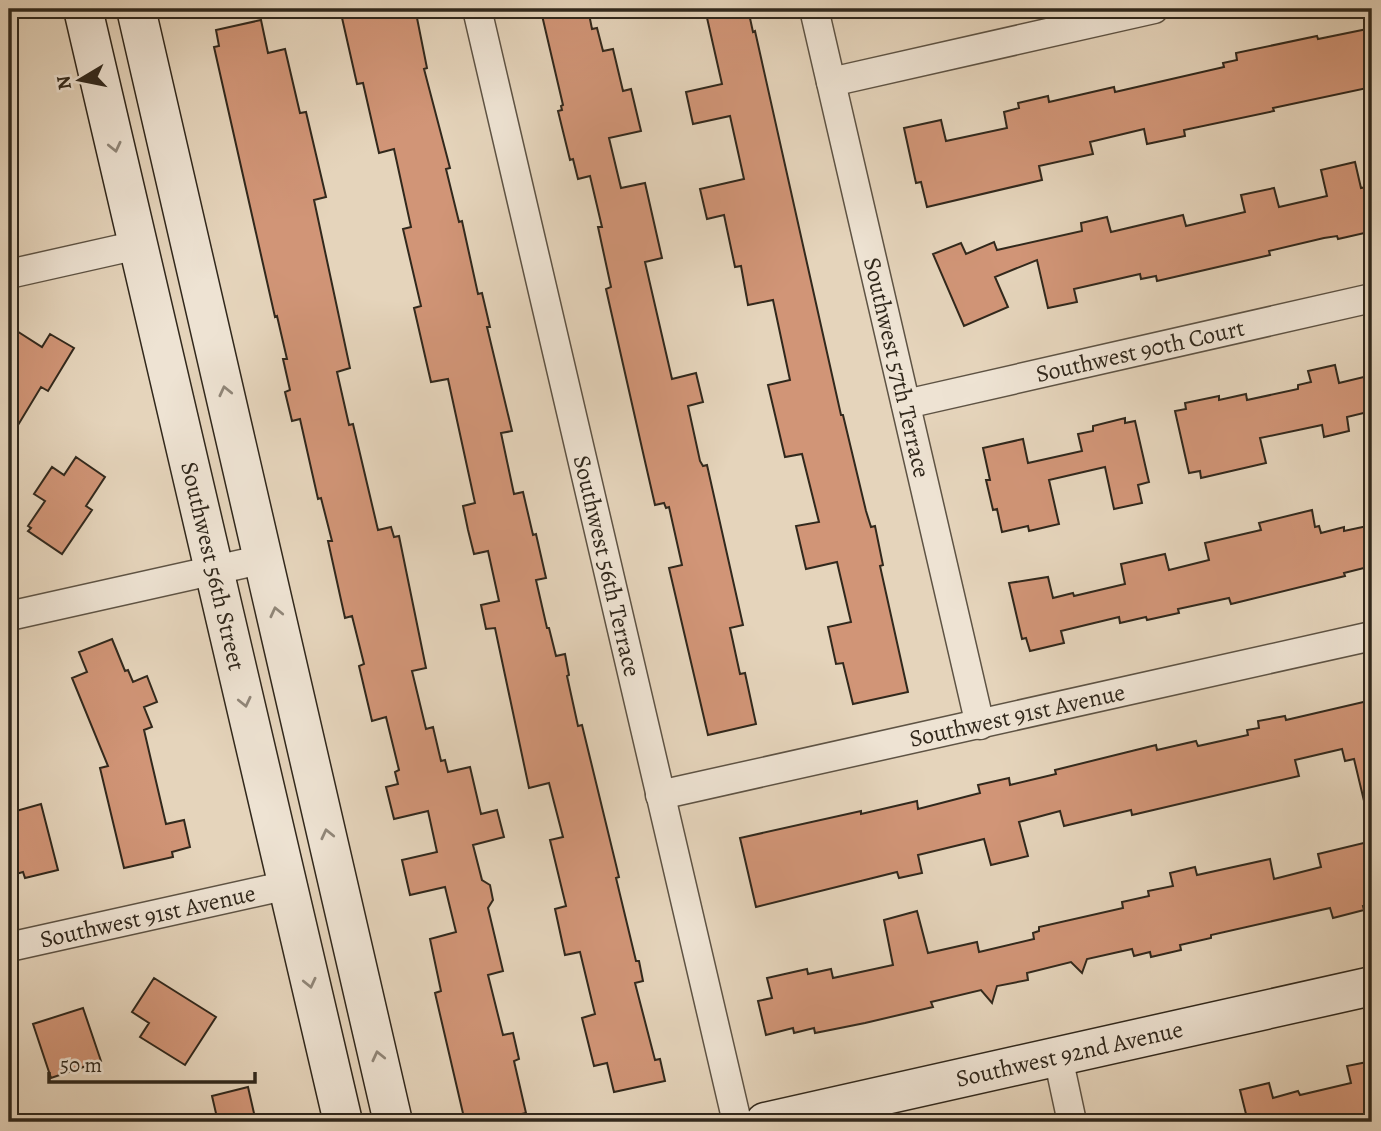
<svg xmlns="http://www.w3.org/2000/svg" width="1381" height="1131" font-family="Alegreya,serif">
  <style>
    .building { fill: #d19577; stroke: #31281c; stroke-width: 2 }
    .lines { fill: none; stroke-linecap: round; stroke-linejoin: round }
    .street-casing { stroke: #5e5344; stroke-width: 31 }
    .secondary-casing { stroke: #31281c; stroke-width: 41 }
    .street { stroke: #eee3d3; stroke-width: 28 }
    .secondary { stroke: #eee3d3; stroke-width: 38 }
    .oneway { stroke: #908678 }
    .labels { text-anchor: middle; stroke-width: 5; stroke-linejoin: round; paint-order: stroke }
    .street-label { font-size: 24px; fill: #31281c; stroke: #eee3d3 }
  </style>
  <rect width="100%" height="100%" fill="#e5d4bb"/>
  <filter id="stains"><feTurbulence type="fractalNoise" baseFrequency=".00286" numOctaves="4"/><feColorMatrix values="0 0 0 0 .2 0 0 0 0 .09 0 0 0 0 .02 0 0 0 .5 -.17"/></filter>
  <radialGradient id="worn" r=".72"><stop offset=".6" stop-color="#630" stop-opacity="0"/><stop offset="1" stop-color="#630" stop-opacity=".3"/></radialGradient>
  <path class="building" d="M340 9H404L406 15 416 13 427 68 424 69 450 168 446 169 459 222 462 221 478 294 482 293 490 327H487L512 431 501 433 514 494 523 492 533 535 536 534 546 578 536 580 547 628H549L556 656 565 654 569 675 567 676 578 726 582 725 619 877 616 878 636 961H639L643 981 635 983 655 1060 660 1059 665 1081 614 1092 607 1063 594 1066 582 1018 595 1014 580 952 565 955 555 909 566 906 550 840 563 837 549 783 529 788 495 628 486 629 481 605 499 601 488 551 474 554 468 530 463 506 475 503 448 379 431 382 414 308 421 306 403 229 411 227 394 149 379 153 363 83 357 84Z
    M553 9H588L592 29 597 28 603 51 613 49 623 91 631 89 641 131 609 138 621 188 645 183 662 258 645 262 672 379 696 373 703 402 688 406 700 461 703 466 707 465 743 625 730 628 740 674 745 673 756 724 708 735 669 568 682 565 669 507 666 508 664 503 655 505 644 457 606 289 611 287 598 227H602L590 176 578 179 573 159 570 160 558 111 562 110 561 106 563 105 541 11Z
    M705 9H748L753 32 755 31 841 415H843L866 511 871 527 875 526 883 565 880 566 908 692 853 704 843 663 836 664 828 627 851 622 837 562 806 569 796 526 819 522 802 454 785 457 768 385 790 380 773 300 748 305 741 266 735 267 724 215 707 219 700 189 744 179 730 116 693 124 686 92 722 84Z
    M261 20 268 53 285 49 300 113 306 112 326 197 314 200 350 368 337 372 349 425 353 424 378 530 391 527 394 537 399 536 426 668 412 671 426 729 433 727 441 761 445 760 448 772 470 767 481 814 497 810 504 837 473 845 482 880 490 885 493 900 488 908 503 971 488 975 503 1035 513 1033 519 1059 514 1061 526 1113 485 1122H465L435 993 441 991 430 939 456 932 445 887 410 895 402 860 437 852 428 811 394 819 386 787 398 784 395 772 399 770 386 717 372 721 359 666 364 664 352 616 345 618 328 541H332L321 498 318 499 300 419 292 421 285 392 290 390 283 359H287L277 316 275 317 214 47 219 46 216 30Z
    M1372 28V87L1273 108 1274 111 1184 130 1185 136 1147 144 1144 129 1090 142 1093 154 1039 166 1042 180 927 207 921 182 916 183 904 128 941 120 946 141 1007 128 1004 112 1019 108 1018 103 1048 96 1049 102 1114 87 1115 92 1224 67 1223 63 1237 60 1236 53 1317 36 1318 39Z
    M1355 162 1361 188 1372 186V228L1369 229V232L1338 239 1337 236 1324 238 1269 251 1270 255 1157 281 1156 276 1141 279 1140 274 1074 289 1077 302 1048 308 1037 260 995 277 1008 307 964 326 933 254 961 243 966 254 994 242 997 250 1082 231 1081 223 1107 217 1111 232 1183 215 1186 226 1245 212 1241 195 1274 188 1279 207 1327 196 1321 170Z
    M9 326 42 347 50 334 74 348 48 391 41 387 9 440Z
    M1335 365 1339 383 1372 375V411L1347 417 1349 431 1324 437 1322 425 1260 438 1266 463 1201 478 1200 471 1189 473 1175 411 1186 409 1185 403 1219 396V400L1246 394 1247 400 1298 389V385L1311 382 1308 371Z
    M1125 418V423L1135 421 1149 482 1138 485 1142 503 1114 509 1105 467 1049 480 1059 524 1029 531 1028 526 1002 532 997 509 993 510 986 480H990L983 448 1023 439 1028 463 1082 451 1078 434 1093 431V426Z
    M76 457 105 477 86 506 92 510 62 554 28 531 31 528 28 526 45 501 34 494 52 467 64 475Z
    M1312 510 1315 527 1319 526 1321 533 1344 527V531L1372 525V566L1344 573 1345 576 1231 604 1229 598 1178 609 1179 613 1147 620 1146 617 1120 623 1119 617 1061 631 1064 643 1030 651 1026 638 1022 639 1009 583 1048 577 1053 598 1073 593 1074 596 1125 584 1121 564 1165 554 1169 570 1209 560 1205 543 1261 530 1259 523Z
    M112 639 125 671 128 670 133 682 147 676 157 702 144 707 152 727 144 730 166 824 184 820 190 847 172 852 173 857 124 868 100 768 108 766 72 678 87 672 79 652Z
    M1372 700V800L1364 801 1354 759 1345 761 1342 749 1295 760 1299 776 1132 815 1131 810 1064 826 1060 811 1019 822 1028 856 991 865 984 839 918 855 922 873 899 878 897 872 756 907 740 838 861 811V814L917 801 918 809 980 793 978 785 1009 778 1010 785 1056 774 1055 770 1156 745 1157 750 1196 741 1198 746 1248 735 1247 730 1259 728 1258 721 1285 716 1286 720Z
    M41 804 58 870 25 878 23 872 9 876V813Z
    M1372 841V904L1363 906 1364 910 1333 918 1330 908 1211 935V938L1180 945 1181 950 1151 957 1150 952 1134 956 1132 949 1087 959 1082 973 1071 962 1027 973 1028 980 997 986 992 1003 981 990 931 1002 933 1007 865 1023 815 1033 814 1028 794 1033 793 1028 766 1035 758 1001 772 998 767 978 807 969 808 974 831 969 833 978 893 965 884 920 917 911 928 953 977 942 979 952 1034 939 1033 933 1039 931V927L1123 908 1122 902 1149 896 1148 891 1173 886 1170 873 1195 867 1197 875 1270 859 1274 879 1321 867 1318 854Z
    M154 978 216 1017 185 1065 140 1037 149 1023 132 1012Z
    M83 1008 101 1061 51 1078 33 1024Z
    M1372 1061V1122H1248L1240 1090 1269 1083 1273 1098 1298 1091 1300 1095 1351 1083 1347 1066Z
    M248 1087 256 1122H218L212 1096Z"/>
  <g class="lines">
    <g class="street-casing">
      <g id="street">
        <path id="s1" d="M477 9 737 1122"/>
        <path id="s2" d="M814 9 980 725"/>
        <path d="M831 82 1154 9"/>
        <path d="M9 274 138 245"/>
        <path id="s3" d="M906 404 1372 298"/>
        <path d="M9 616 264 559"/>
        <path id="s4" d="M660 795 1372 636"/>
        <path id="s5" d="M9 947 288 885"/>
        <path d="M1058 1057 1072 1122"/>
      </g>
    </g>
    <g class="secondary-casing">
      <g id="secondary">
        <path id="s6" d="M83 9 343 1122"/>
        <path d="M136 9 393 1122"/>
        <path id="s7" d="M765 1122 1372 986"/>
      </g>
    </g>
    <use href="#street" class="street"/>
    <use href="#secondary" class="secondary"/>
  </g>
  <defs><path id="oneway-chevron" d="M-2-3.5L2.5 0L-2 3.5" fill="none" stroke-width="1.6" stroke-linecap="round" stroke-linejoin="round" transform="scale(1.75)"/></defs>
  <g class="oneway">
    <use href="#oneway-chevron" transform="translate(115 147) rotate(77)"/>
    <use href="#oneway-chevron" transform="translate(225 391) rotate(-103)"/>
    <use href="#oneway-chevron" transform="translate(276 612) rotate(-103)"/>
    <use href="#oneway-chevron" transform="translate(245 702) rotate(77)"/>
    <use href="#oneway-chevron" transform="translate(327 834) rotate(-103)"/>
    <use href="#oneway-chevron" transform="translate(310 983) rotate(77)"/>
    <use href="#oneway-chevron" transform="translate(378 1056) rotate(-103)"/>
  </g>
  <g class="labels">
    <g class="street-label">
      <text dy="8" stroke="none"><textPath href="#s3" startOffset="240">Southwest 90th Court</textPath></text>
      <text dy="8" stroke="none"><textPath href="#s2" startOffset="368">Southwest 57th Terrace</textPath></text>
      <text dy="8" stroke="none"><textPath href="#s6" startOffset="572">Southwest 56th Street</textPath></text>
      <text dy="8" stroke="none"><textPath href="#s1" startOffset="572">Southwest 56th Terrace</textPath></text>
      <text dy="8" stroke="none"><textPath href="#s4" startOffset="366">Southwest 91st Avenue</textPath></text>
      <text dy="8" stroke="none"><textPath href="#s5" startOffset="142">Southwest 91st Avenue</textPath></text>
      <text dy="8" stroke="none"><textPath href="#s7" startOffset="312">Southwest 92nd Avenue</textPath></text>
    </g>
  </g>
  <rect width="1381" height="1131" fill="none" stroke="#e5d4bb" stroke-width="35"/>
  <rect x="10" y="10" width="1360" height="1110" fill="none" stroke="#31281c" stroke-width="3.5"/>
  <rect x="18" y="18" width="1346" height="1096" fill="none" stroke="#31281c" stroke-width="2"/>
  <g transform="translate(80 80) rotate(260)" stroke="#eee3d3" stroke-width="5" paint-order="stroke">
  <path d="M0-5L12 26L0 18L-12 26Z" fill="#31281c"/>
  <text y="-10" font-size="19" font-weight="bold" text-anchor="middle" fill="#31281c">N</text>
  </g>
  <path d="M49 1072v10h206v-10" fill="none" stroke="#31281c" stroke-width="3.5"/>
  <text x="60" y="1072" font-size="21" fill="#31281c" stroke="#eee3d3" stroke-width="5" paint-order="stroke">50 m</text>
  <rect width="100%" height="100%" filter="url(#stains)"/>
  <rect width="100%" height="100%" fill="url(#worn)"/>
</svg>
